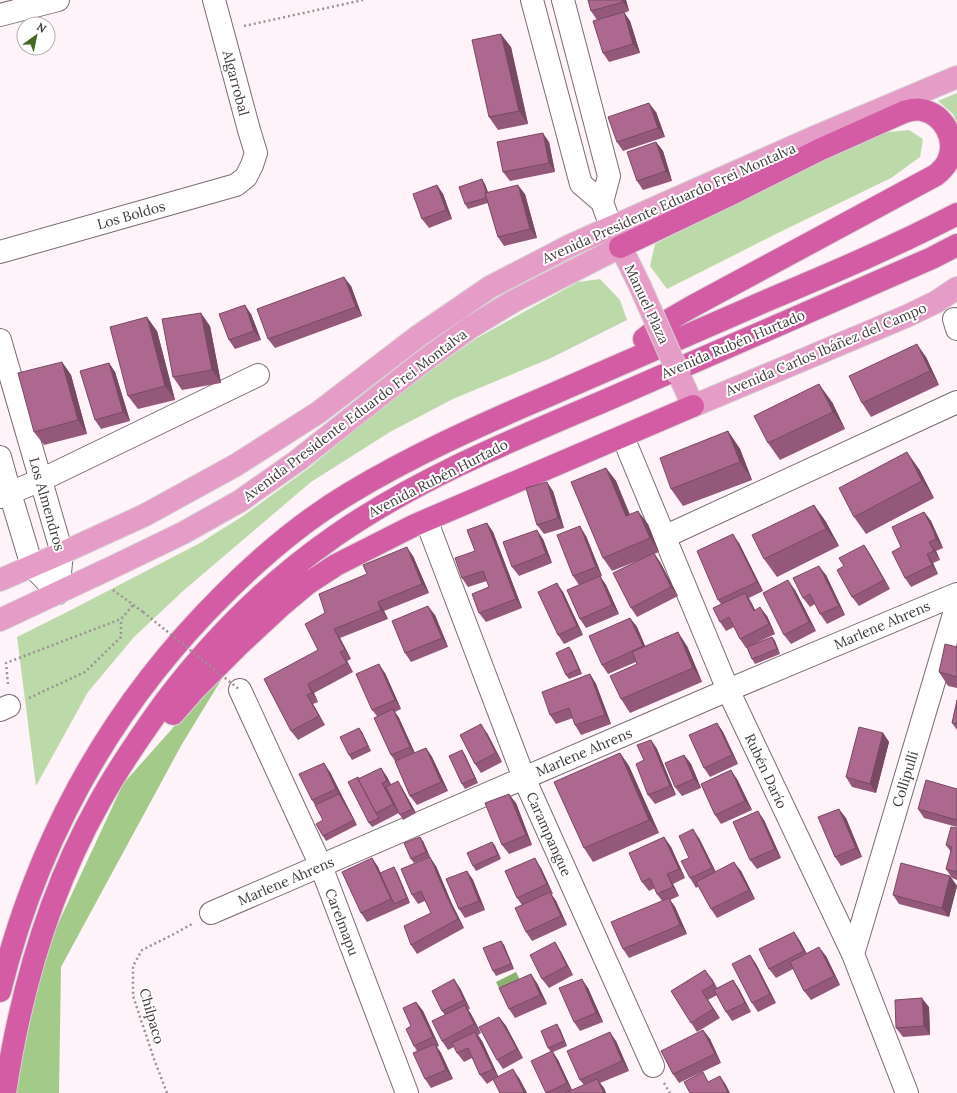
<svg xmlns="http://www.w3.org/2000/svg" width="957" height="1093" font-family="Lora,serif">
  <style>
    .green { fill: #bcd9a9 }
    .forest { fill: #a3ca88 }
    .water { fill: #8bb271 }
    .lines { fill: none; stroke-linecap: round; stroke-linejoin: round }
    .minor-casing { stroke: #7a6b72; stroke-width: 24 }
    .major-casing { stroke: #d5d4d4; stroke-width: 24 }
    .highway-casing { stroke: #d5d4d4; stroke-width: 24 }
    .path { stroke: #9a9195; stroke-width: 2.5; stroke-dasharray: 2 3; stroke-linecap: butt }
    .minor { stroke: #fff; stroke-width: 22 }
    .major { stroke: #e59dc8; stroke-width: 22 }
    .highway { stroke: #d35ca4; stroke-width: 22 }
    .major-bridge-casing { stroke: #d5d4d4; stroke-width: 24; stroke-linecap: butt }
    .path-bridge { stroke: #9a9195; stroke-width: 2.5; stroke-dasharray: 2 3; stroke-linecap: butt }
    .major-bridge { stroke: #e59dc8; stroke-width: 22 }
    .wall { fill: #94597a }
    .shaded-wall { fill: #784963 }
    .building { fill: #ac688e; stroke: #784963 }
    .labels { text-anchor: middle; stroke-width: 4; stroke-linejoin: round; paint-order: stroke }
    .street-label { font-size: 14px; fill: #413a3d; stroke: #fff }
  </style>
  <rect width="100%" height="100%" fill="#fef3f8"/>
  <path class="green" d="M957 93V124L953 114 938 101Z
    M909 130 923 139 920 157 891 178 780 232 667 289 650 266 655 244 788 176 878 133Z
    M600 279 620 300 627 320 551 358 453 399 390 432 311 482 183 591 134 637 88 692 36 786 17 637 69 611 200 543 243 516 309 468 364 422 424 375 477 338 578 282Z"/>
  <path class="forest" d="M219 676 223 677 182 744 61 967 59 1093H7L30 984 123 784Z"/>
  <path class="water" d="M516 972 521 982 501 992 496 982Z"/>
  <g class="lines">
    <g class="minor-casing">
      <path id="minor" d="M532 0 581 184 602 202 611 227
        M563 0 609 176 602 202
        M0 15 58 0
        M0 252 236 185 246 177 252 165 256 153 249 130 214 0
        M954 319 957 329
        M0 340 62 553 58 593
        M628 449 728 690 853 954 907 1093
        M0 457 10 493 32 566 58 593
        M0 497 41 480 258 375
        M430 530 524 778 653 1066
        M664 537 957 402
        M240 690 321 866 407 1093
        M0 710 9 706
        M211 913 728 690 957 594
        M853 954 957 604"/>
    </g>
    <g class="major-casing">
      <path id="major" d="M614 233 640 286
        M680 377 693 406 907 316 936 302 957 288
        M0 580 62 553 145 515 236 465 319 412 417 337 490 287 571 245 817 136 957 77
        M0 620 119 564 183 533 240 501 297 461 421 363 471 327 514 301 620 247"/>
    </g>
    <g class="highway-casing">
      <path id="highway" d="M620 247 731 194 819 150 904 112C910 110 916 109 922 110 945 115 957 140 948 161 945 167 941 171 936 175L693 306 667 321 644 339
        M173 714 195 689 240 644 282 605 307 584 336 565 415 525 693 406
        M0 991C38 837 111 706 224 594 262 556 303 521 350 493 413 455 480 425 548 396 621 364 695 332 768 300 832 273 896 246 957 214
        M5 1093C20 993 49 892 99 803 118 768 141 735 164 703 212 639 269 582 335 536 417 479 510 441 602 402 712 354 822 306 932 258L957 245"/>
    </g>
    <path class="path" d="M244 26 363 0
      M113 590 143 612
      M8 684 6 663 121 619 133 605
      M29 698 85 672 121 637V619
      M664 1083 670 1093
      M167 1093 154 1059 133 996V966L142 950 174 934 192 924"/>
    <use href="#minor" class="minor"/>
    <use href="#major" class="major"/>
    <use href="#highway" class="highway"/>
    <g class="major-bridge-casing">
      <path id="major-bridge" d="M640 286 680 377"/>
    </g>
    <path class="path-bridge" d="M143 612 240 690"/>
    <use href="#major-bridge" class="major-bridge"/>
  </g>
  <path class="wall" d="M588 0H626L629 11 624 13 630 21 640 53 609 62 603 53 597 20 591 11Z
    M511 47 528 124 498 130 489 117Z
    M656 112 665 137 623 151 617 142Z
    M549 142 555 172 510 181 503 172Z
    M656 142 663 151 672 181 643 190 637 181Z
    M485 184 488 192 525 194 537 238 504 246 498 237 488 203 468 209 465 204Z
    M437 185 443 194 452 219 429 228 422 219Z
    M351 286 362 316 275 348 268 339Z
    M251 314 261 340 235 349 229 340Z
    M210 326 221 383 182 390 173 377Z
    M157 331 175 400 138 409 128 396Z
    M926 357 939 385 871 417 862 403Z
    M62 362 71 375 87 434 44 445 34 432Z
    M109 363 115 372 130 421 101 429 95 420Z
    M832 402 845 429 780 460 768 443Z
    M728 431 740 449 752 480 683 506 671 489Z
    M606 468 616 481 629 514 648 524 659 552 654 554 660 562 678 596 637 617 631 608 642 559 612 571 603 558Z
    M919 469 934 498 866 534 854 517Z
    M553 491 564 528 544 534 537 525Z
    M814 505 826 522 839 546 777 577 764 559Z
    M924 512 931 521 940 541 943 548 936 551 940 560 933 563 938 574 911 587 905 578 901 547Z
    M487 523 493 532 522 608 486 622 479 613 489 587 487 581 468 587 462 578 475 551Z
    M586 536 602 576 600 577 606 585 619 614 586 628 580 619 579 585 573 576Z
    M543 539 552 563 519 576 512 567Z
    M739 543 763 591 749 598 755 610 767 616 775 634 754 644 772 637 775 641 780 654 755 664 752 659 747 648H746L740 639 734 627 726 631 720 622 721 604 718 600Z
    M864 545 870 554 890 589 859 606 852 597 844 566Z
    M413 556 429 593 384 611 388 619 340 638 351 659 347 661 353 672 314 693 318 702 313 704 325 725 298 740 291 731 318 650 325 613Z
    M826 575 845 615 827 624 820 614 815 604 810 607 803 598Z
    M795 590 816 631 791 644 784 635Z
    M563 592 583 635 564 644 558 635Z
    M435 615 448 647 411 662 405 653Z
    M630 618 637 627 645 646H687L702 682 630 713 621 699 637 664 636 662 608 674 602 665Z
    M957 647V688L948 686 939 672Z
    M572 651 582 674 569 679 566 675Z
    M385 673 401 709 395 712 399 718 415 753 426 748 432 757 448 791 417 805 410 796 395 761 391 755 377 716 372 710Z
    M590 674 596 684 611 724 581 735 575 725 573 718 556 724 550 715Z
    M957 700V730L952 723Z
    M717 723 723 732 738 764 710 777 704 768Z
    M359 728 362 732 371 751 352 760 349 755Z
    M487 733 502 762 481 773 475 764Z
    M883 733 889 742 876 793 852 787 846 777Z
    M651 740 657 749 676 795 655 804 648 795 644 760Z
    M462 750 465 755 478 783 465 789 462 784Z
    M620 753 629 766 659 833 593 862 584 848Z
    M684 755 691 764 701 788 682 796 675 787Z
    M381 768 387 777 391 785 401 786 416 813 403 820 399 813 372 827 369 823 359 779Z
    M330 772 343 798 357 825 326 841 323 836V820L315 805 312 800Z
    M737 779 752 810 721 824 715 815Z
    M957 789V827L924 818 918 809Z
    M516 803 532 845 509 854 502 845Z
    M846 818 862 857 841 866 835 857Z
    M764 820 781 858 757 869 750 860Z
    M957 828V880L952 878 946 869 951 852 946 845Z
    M664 837 671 847 685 878 673 884 679 896 670 900 675 907 687 934 629 958 623 949 662 901 657 894 655 888 649 891 642 882Z
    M699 838 716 872 741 871 755 899 717 918 711 909 699 886 696 888 690 878 689 858Z
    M423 841 430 857 414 863 411 859Z
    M492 842 495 846 501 859 476 871 473 866Z
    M372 858 378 867 380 873 397 872 410 903 367 922 361 913Z
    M436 866 452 904 464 928 417 954 411 945 431 913 425 901 418 904 412 895Z
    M541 868 553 894H551L556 901 567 925 532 941 526 932 522 905 517 898Z
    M467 871 473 880 485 910 465 918 459 909Z
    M950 876 957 886 949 917 899 904 893 895Z
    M794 932 800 941 807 954 826 956 840 985 811 1000 804 991 793 969 776 978 769 969Z
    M501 941 504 945 514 969 496 976 493 971Z
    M555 942 561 952 573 975 549 988 542 979Z
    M750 955 756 964 776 1003 758 1012 752 1003Z
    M712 979 717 988 733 980 739 989 751 1012 732 1021 726 1012 717 995 708 1000 720 1018 697 1032 671 991Z
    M537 983 547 1004 515 1018 509 1009Z
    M460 988 470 1009 468 1010 471 1014 481 1033 478 1035 482 1041 498 1076 519 1078 527 1093H500L493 1080 487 1084 480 1075 472 1058 464 1062 457 1053 454 1047 448 1050 442 1041 445 1015 442 1011Z
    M588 988 603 1022 580 1031 574 1022Z
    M416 1002 423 1011 439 1046 437 1047 441 1053 453 1079 431 1088 425 1079 417 1051 414 1046 411 1026Z
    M929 1007 930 1035 903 1037 896 1028Z
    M499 1017 506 1026 523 1058 503 1069 497 1060Z
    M560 1029 567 1046 553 1052 558 1060 572 1090 584 1085 580 1080 616 1041 629 1071 600 1083 604 1088 606 1093H546L551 1052 548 1048Z
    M703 1030 710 1039 721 1063 679 1083 673 1074Z"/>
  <path class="shaded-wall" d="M622 0H626L629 11 623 2Z
    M624 12 630 21 640 53 633 44Z
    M501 34 511 47 528 124 519 111Z
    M649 103 656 112 665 137 658 128Z
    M543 133 549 142 555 172 549 163Z
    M656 142 663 151 672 181 666 171Z
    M482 179 485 184 491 202 488 197Z
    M437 185 443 194 452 219 446 210Z
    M518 185 525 194 537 238 530 229Z
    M344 277 351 286 362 316 356 307Z
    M245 305 251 314 261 340 254 331Z
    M201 313 210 326 221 383 212 370Z
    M147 317 157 331 175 400 165 386Z
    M917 344 926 357 939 385 930 371Z
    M62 362 71 375 87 434 78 420Z
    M109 363 115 372 130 421 123 412Z
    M819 384 832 402 845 429 833 412Z
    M728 431 740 449 752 480 740 462Z
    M907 452 919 469 934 498 922 481Z
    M606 468 616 481 636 529 626 516Z
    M547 482 553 491 564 528 558 518Z
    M814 505 826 522 839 546 826 529Z
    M638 511 648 524 659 552 650 538Z
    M924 512 931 521 940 541 943 548 936 539Z
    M487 523 493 532 522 608 516 599Z
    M580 526 586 536 602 576 596 567Z
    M537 530 543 539 552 563 546 554Z
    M733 534 739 543 763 591 757 582Z
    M929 542 936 551 940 560 934 551Z
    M864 545 870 554 890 589 884 580Z
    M407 547 413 556 429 593 422 584Z
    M654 553 660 562 678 596 671 587Z
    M927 554 933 563 938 574 932 565Z
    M819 566 826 575 845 615 839 606Z
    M600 576 606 585 619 614 612 605Z
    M788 580 795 590 816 631 809 622Z
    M557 583 563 592 583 635 577 626Z
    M745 593 751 602 760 620 754 611Z
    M378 602 384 611 388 619 381 610Z
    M428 606 435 615 448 647 442 638Z
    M760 607 767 616 775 634 769 624Z
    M630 618 637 627 649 655 643 646Z
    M334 629 340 638 351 659 345 650Z
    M678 632 687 646 702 682 693 668Z
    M772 637 775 641 780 654 777 649Z
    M569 647 572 651 582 674 579 669Z
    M340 652 347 661 353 672 347 663Z
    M379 664 385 673 401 709 395 700Z
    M590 674 596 684 611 724 605 715Z
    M308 684 314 693 318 702 312 693Z
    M307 695 313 704 325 725 319 716Z
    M393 709 399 718 416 756 410 747Z
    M717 723 723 732 738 764 732 755Z
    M481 724 487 733 502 762 496 753Z
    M359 728 362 732 371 751 368 746Z
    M883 733 889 742 876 793 870 784Z
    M651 740 657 749 676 795 670 786Z
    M426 748 432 757 448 791 441 782Z
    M462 750 465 755 478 783 475 778Z
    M620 753 629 766 659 833 649 820Z
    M684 755 691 764 701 788 694 779Z
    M324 763 330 772 343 798 357 825 336 789Z
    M381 768 387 777 394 790 387 781Z
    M731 770 737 779 752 810 745 801Z
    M398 781 401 786 416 813 412 809Z
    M382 783 389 792 399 813 393 804Z
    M509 794 516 803 532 845 526 835Z
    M839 809 846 818 862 857 856 848Z
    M758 811 764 820 781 858 775 849Z
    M693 829 699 838 718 877 712 868Z
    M420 837 423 841 430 857 426 852Z
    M664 837 671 847 685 878 679 869Z
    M492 842 495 846 501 859 498 855Z
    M430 857 436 866 452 904 464 928 458 919 446 895Z
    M372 858 378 867 395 903 394 904 391 899Z
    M535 858 541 868 553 894 547 884Z
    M734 862 741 871 755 899 749 890Z
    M394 867 397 872 410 903 407 898Z
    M467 871 473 880 485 910 479 901Z
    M667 874 673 884 679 896 673 887Z
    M950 876 957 886 949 917 942 908Z
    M550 892 556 901 567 925 561 916Z
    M669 898 675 907 687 934 680 925Z
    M794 932 800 941 810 960 804 951Z
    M501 941 504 945 514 969 511 964Z
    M555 942 561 952 573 975 567 966Z
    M819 947 826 956 840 985 834 976Z
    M750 955 756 964 776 1003 770 994Z
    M705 970 712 979 720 993 714 984Z
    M531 974 537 983 547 1004 540 995Z
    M454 979 460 988 470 1009 464 1000Z
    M582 979 588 988 603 1022 596 1013Z
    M733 980 739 989 751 1012 745 1003Z
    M702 991 720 1018 713 1009Z
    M922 998 929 1007 930 1035 924 1026Z
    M416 1002 423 1011 439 1046 433 1037Z
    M465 1005 471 1014 481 1033 474 1024Z
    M499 1017 506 1026 523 1058 517 1049Z
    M557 1024 560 1029 567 1046 564 1041Z
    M703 1030 710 1039 721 1063 715 1054Z
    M475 1032 482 1041 499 1078 493 1069Z
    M610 1032 616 1041 629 1071 622 1061Z
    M435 1044 441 1053 453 1079 446 1070Z
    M552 1051 558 1060 573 1092 567 1083Z
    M513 1069 519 1078 527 1093H525L524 1092Z
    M720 1076 726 1085 730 1093H728Z
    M597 1079 604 1088 606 1093H604Z"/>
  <path class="building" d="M588 0H622L623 2 591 11Z
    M624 12 633 44 603 53 593 21Z
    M501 34 519 111 489 117 472 40Z
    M649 103 658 128 617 142 608 117Z
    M543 133 549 163 503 172 497 142Z
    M656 142 666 171 637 181 627 152Z
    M482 179 486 192 485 193 486 198 465 204 459 187Z
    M437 185 446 210 422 219 413 194Z
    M518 185 530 229 498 237 485 193Z
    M344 277 356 307 268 339 257 309Z
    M245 305 254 331 229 340 219 314Z
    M201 313 212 370 173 377 162 319Z
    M147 317 165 386 128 396 110 327Z
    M917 344 930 371 862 403 849 376Z
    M62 362 78 420 34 432 18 373Z
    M109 363 123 412 95 420 80 371Z
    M819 384 833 412 768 443 754 416Z
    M728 431 740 462 671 489 660 458Z
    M907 452 922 481 854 517 839 488Z
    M606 468 626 516 638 511 650 538 603 558 571 482Z
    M547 482 558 518 537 525 526 488Z
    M814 505 826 529 764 559 752 535Z
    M924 512 934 532 936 539 929 542 934 551 927 554 932 565 905 578 892 552 901 547 892 527Z
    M487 523 516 599 479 613 472 594 489 587 483 571 462 578 455 558 475 551 467 530Z
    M580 526 596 567 573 576 557 535Z
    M537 530 546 554 512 567 503 542Z
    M733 534 757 582 718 600 697 551Z
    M864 545 884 580 852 597 837 570 844 566 839 558Z
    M407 547 422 584 378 602 381 610 334 629 345 650 340 652 347 663 308 684 312 693 307 695 319 716 291 731 264 679 318 650 305 624 325 613 319 594 367 574 363 565Z
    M654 553 671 587 631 608 613 573Z
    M819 566 839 606 820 614 810 594 803 598 793 578Z
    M600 576 612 605 580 619 567 590Z
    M788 580 809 622 784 635 763 593Z
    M557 583 577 626 558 635 538 592Z
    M745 593 754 611 760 607 769 624 740 639 729 617 720 622 713 608Z
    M428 606 442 638 405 653 392 621Z
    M630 618 643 646 602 665 589 636Z
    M678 632 693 668 621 699 610 676 637 664 632 652Z
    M772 637 777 649 752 659 747 647Z
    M945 644 957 647V677L939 672Z
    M569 647 579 669 566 675 556 653Z
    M379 664 395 700 372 710 356 674Z
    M590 674 605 715 575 725 569 708 550 715 542 692Z
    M957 700V724L952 723Z
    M393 709 410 747 391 755 374 718Z
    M717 723 732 755 704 768 689 735Z
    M481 724 496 753 475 764 460 735Z
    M859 727 883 733 870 784 846 777Z
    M359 728 368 746 349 755 340 737Z
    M651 740 670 786 648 795 636 764 644 760 637 745Z
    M426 748 441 782 410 796 395 761Z
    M462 750 475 778 462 784 449 756Z
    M620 753 649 820 584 848 554 782Z
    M684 755 694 779 675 787 665 763Z
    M324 763 336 789 312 800 299 774Z
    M381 768 387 781 382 783 393 804 376 813 358 779Z
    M731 770 745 801 715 815 701 784Z
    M358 777 359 779H358L376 813 379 818 369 823 348 782Z
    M926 780 957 789V820L918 809Z
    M398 781 412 809 400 815 386 787Z
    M339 794 354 820 323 836 316 824 323 820 315 805Z
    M509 794 526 835 502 845 485 803Z
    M839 809 856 848 835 857 818 817Z
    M758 811 775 849 750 860 733 822Z
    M951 827 957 828V872L946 869 952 847 946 845Z
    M693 829 712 868 690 878 681 861 689 858 679 836Z
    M420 837 426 852 411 859 404 843Z
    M664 837 679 869 667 874 673 887 657 894 650 878 642 882 629 853Z
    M492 842 498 855 473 866 467 853Z
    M430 857 446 895 458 919 411 945 404 926 431 913 421 891 412 895 401 869Z
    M372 858 391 899 361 913 342 872Z
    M535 858 547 884 517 898 505 871Z
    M734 862 749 890 711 909 696 882Z
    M901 863 950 876 942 908 893 895Z
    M394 867 407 898 394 904 380 873Z
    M467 871 479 901 459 909 446 879Z
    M550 892 561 916 526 932 515 908Z
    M669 898 680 925 623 949 611 922Z
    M794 932 804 951 769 969 759 949Z
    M501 941 511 964 493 971 483 948Z
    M555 942 567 966 542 979 530 955Z
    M819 947 834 976 804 991 790 962Z
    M750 955 770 994 752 1003 732 964Z
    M705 970 714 984 702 991 713 1009 691 1023 671 991Z
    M531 974 540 995 509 1009 499 988Z
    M454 979 464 1000 442 1011 432 991Z
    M582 979 596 1013 574 1022 559 988Z
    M733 980 745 1003 726 1012 714 990Z
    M922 998 924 1026 896 1028 895 1000Z
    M416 1002 433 1037 414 1046 406 1029 411 1026 403 1008Z
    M465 1005 474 1024 442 1041 432 1021Z
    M499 1017 517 1049 497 1060 479 1027Z
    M557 1024 564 1041 548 1048 541 1031Z
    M703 1030 715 1054 673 1074 661 1051Z
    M475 1032 493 1069 480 1075 468 1048 457 1053 452 1043Z
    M610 1032 622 1061 580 1080 567 1051Z
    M435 1044 446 1070 425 1079 413 1053Z
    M552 1051 567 1083 546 1093 531 1061Z
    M513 1069 524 1092 523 1093H500L493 1079Z
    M703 1072 708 1082 720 1076 728 1093H690L684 1082Z
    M597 1079 604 1093H565Z"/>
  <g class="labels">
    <g class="street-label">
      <text transform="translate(236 83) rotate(75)" y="5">Algarrobal</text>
      <text transform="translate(669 203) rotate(-24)" y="5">Avenida Presidente Eduardo Frei Montalva</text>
      <text transform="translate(131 215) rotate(-16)" y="5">Los Boldos</text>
      <text transform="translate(647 304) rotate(65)" y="5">Manuel Plaza</text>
      <text transform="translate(733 344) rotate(-23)" y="5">Avenida Rubén Hurtado</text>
      <text transform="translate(826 349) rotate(-23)" y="5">Avenida Carlos Ibáñez del Campo</text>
      <text transform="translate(355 415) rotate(-37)" y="5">Avenida Presidente Eduardo Frei Montalva</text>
      <text transform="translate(438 478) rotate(-27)" y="5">Avenida Rubén Hurtado</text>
      <text transform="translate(47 504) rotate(74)" y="5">Los Almendros</text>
      <text transform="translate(882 625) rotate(-23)" y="5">Marlene Ahrens</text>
      <text transform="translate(584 752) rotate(-23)" y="5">Marlene Ahrens</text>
      <text transform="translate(766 771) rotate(65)" y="5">Rubén Darío</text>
      <text transform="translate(905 779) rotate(-73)" y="5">Collipulli</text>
      <text transform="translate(549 834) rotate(66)" y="5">Carampangue</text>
      <text transform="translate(286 881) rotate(-23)" y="5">Marlene Ahrens</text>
      <text transform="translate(342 922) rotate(69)" y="5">Carelmapu</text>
      <text transform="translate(152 1016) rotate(74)" y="5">Chilpaco</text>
    </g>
  </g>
  <g transform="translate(36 36) rotate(33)"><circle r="19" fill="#ffffff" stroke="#b3b0b1"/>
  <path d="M0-3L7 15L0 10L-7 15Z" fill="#426822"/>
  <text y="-6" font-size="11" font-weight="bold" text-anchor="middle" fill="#413a3d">N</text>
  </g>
</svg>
